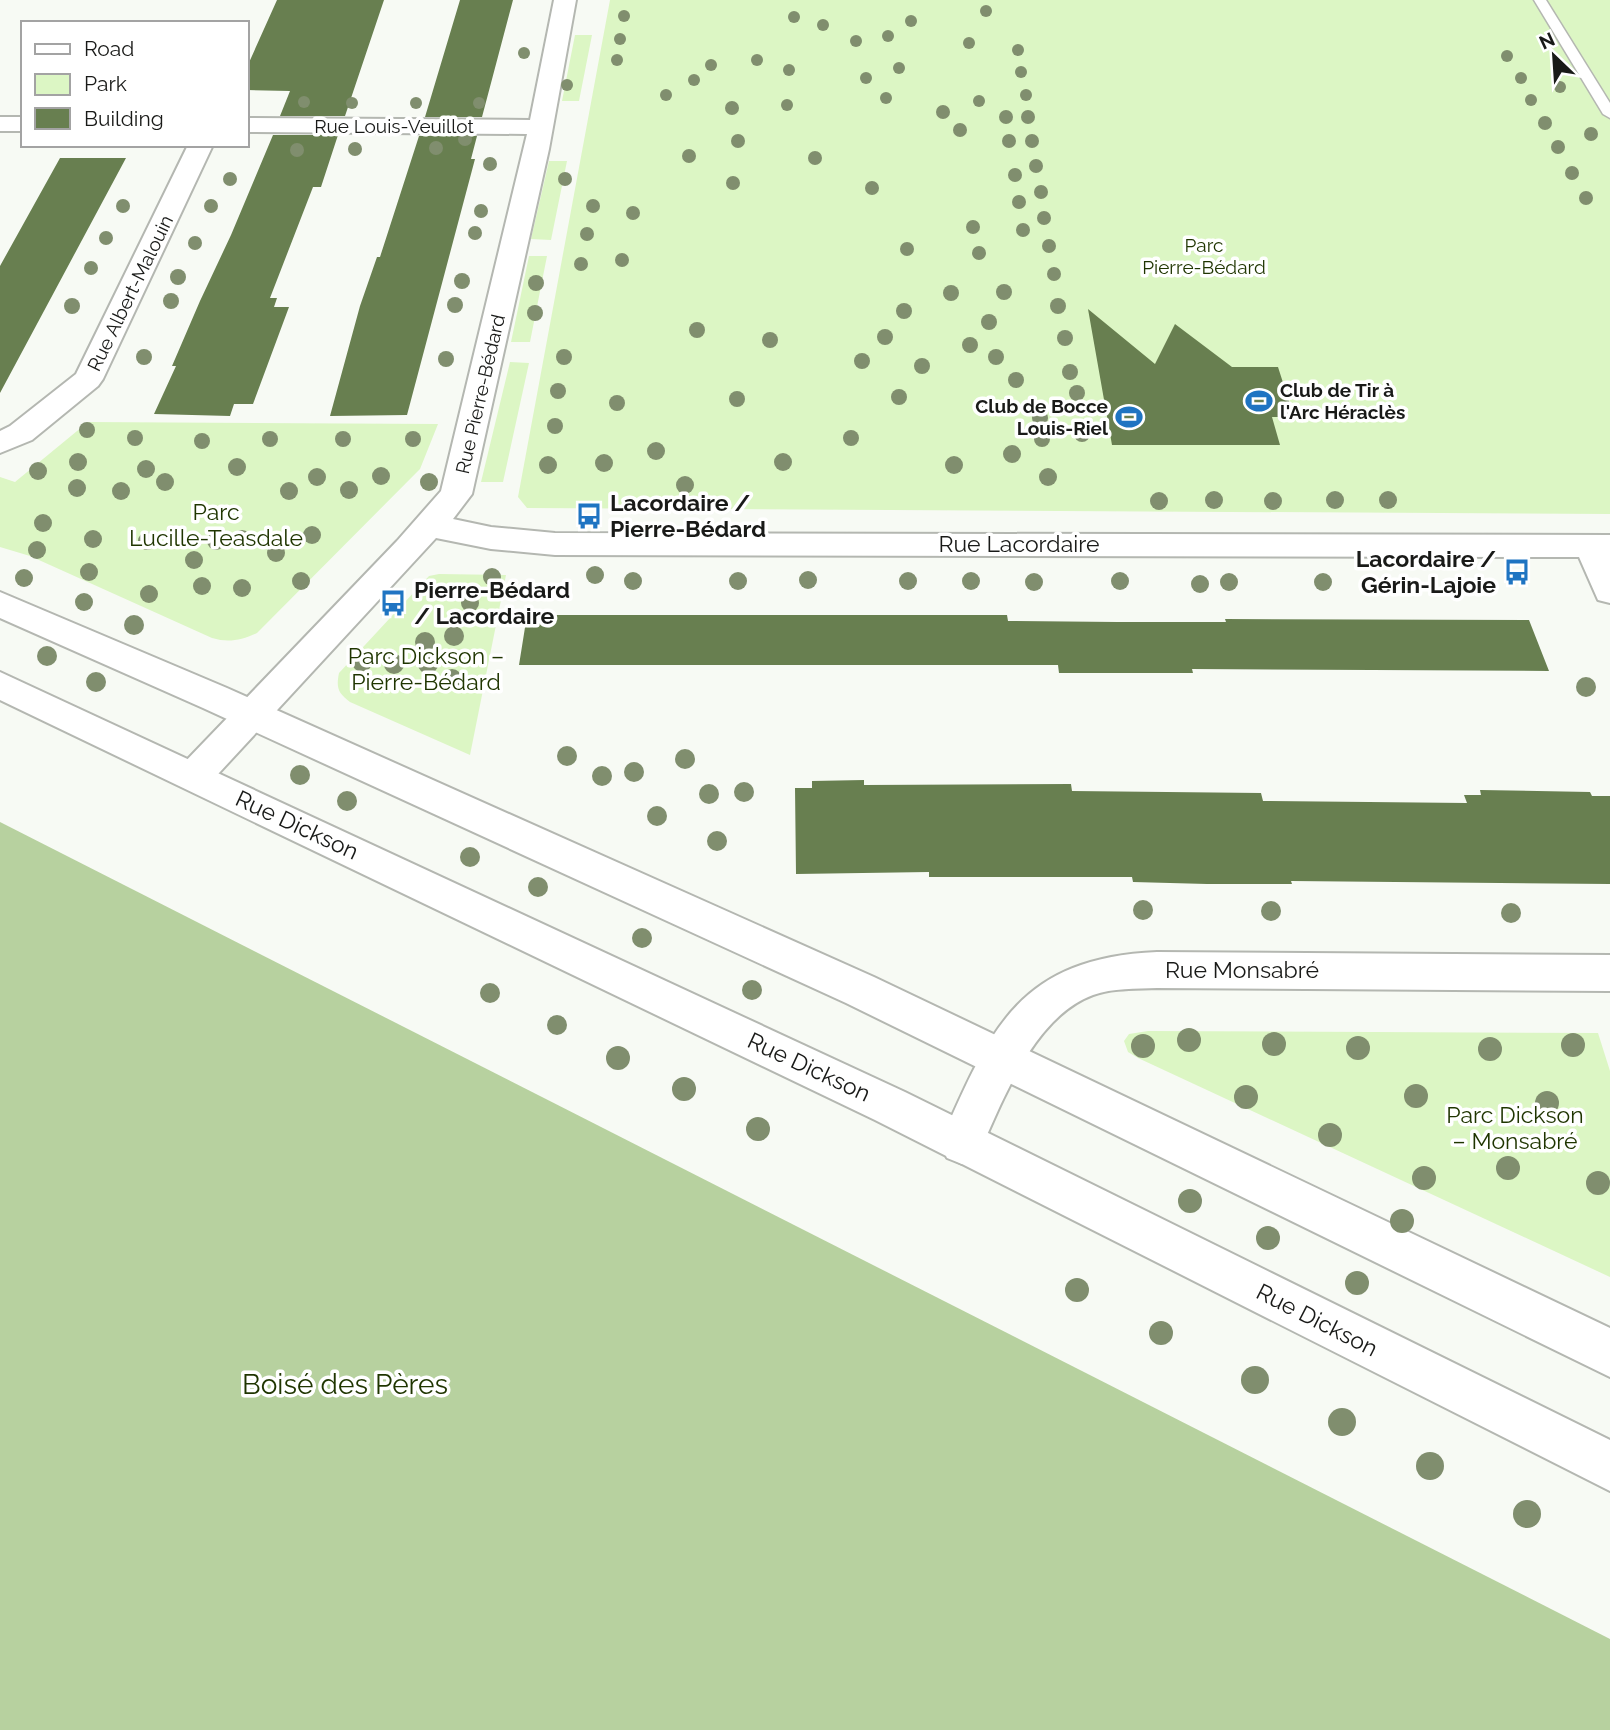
<svg xmlns="http://www.w3.org/2000/svg" width="1610" height="1730" font-family="Raleway,sans-serif">
  <style>
    .green { fill: #dcf6c4 }
    .forest { fill: #b7d19f }
    .building { fill: #687f50 }
    .lines { fill: none; stroke-linecap: round; stroke-linejoin: round }
    .service-casing { stroke: #b4b7b1; stroke-width: 3 }
    .minor-casing { stroke: #b4b7b1; stroke-width: 4 }
    .secondary-casing { stroke: #b4b7b1; stroke-width: 4 }
    .service { fill: #fff; fill-rule: evenodd }
    .minor { fill: #fff; fill-rule: evenodd }
    .secondary { fill: #fff; fill-rule: evenodd }
    .tree { fill: #808e6e }
    .labels { text-anchor: middle; stroke-width: 7; stroke-linejoin: round; paint-order: stroke }
    .far-street-label { font-size: 19px; fill: #191a18; stroke: #fff }
    .far-park-label { font-size: 19px; fill: #1f3500; stroke: #fff }
    .far-poi-label { font-size: 19px; font-weight: bold; fill: #191a18; stroke: #fff; text-anchor: start }
    .poi-label { font-size: 23px; font-weight: bold; fill: #191a18; stroke: #fff; text-anchor: start }
    .park-label { font-size: 23px; fill: #1f3500; stroke: #fff }
    .street-label { font-size: 23px; fill: #191a18; stroke: #fff }
    .near-park-label { font-size: 28px; fill: #1f3500; stroke: #fff }
  </style>
  <rect width="100%" height="100%" fill="#f7faf4"/>
  <path class="green" d="M610 0H1610V514L527 508 518 497Z
    M575 35H592L579 101H562Z
    M549 161H567L551 240 531 239Z
    M529 256H547L530 342H511Z
    M510 362 529 363 503 482H481Z
    M88 422 438 424 420 469 257 633C241 640 229 643 212 638L30 556 0 547V477L15 482Z
    M439 574 506 575 470 755 350 702C338 693 336 688 339 673L429 576Z
    M1148 1031 1598 1033 1610 1071V1277L1138 1058 1128 1052 1124 1041 1129 1034Z"/>
  <path class="forest" d="M0 822 1610 1639V1730H0Z"/>
  <path class="building" d="M277 0H384L345 116H280L290 91 247 90V67Z
    M460 0H513L482 117H425Z
    M273 135H338L321 187H313L270 298H277L274 307H289L253 404H234L230 416 154 414 176 366H172L200 301 231 235Z
    M419 136H477L471 159H475L407 415 330 416 360 306 377 257H380Z
    M60 158H126L0 393V266Z
    M1088 309 1155 364 1175 324 1232 367H1278L1294 417H1272L1280 445H1112Z
    M527 615H1007L1008 621 1117 622H1226L1225 619 1529 620 1549 671 1192 669 1193 673H1059L1058 665H519Z
    M864 780V785L1071 784 1072 791 1261 793 1263 801 1467 803 1464 795H1481L1480 790 1590 792 1592 796H1610V884L1291 881 1292 884H1207L1133 882 1132 877H929V872L796 874 795 788H812V781Z"/>
  <g class="lines">
    <g class="service-casing">
      <path id="service" d="M1534 0H1546L1610 103V118L1603 114Z"/>
    </g>
    <g class="minor-casing">
      <path id="minor" d="M554 0H576L549 149 472 494 453 519 491 527 555 533 1610 535V603L1598 600 1579 557 555 555 491 549 436 538 207 786 194 791 181 786 176 776 181 766 397 541 441 491 527 134 247 132V118L530 120Z
        M0 117H23V131H0Z
        M188 145H213L103 379 98 386 32 440 0 453V431L10 426 76 374Z
        M1157 952 1610 955V991L1157 988C1136 989 1113 988 1093 995 1033 1017 1001 1104 977 1158L962 1164 947 1158 940 1143C990 1029 1019 958 1157 952Z"/>
    </g>
    <g class="secondary-casing">
      <path id="secondary" d="M0 592 227 688 874 977 1610 1328V1377L846 1003 203 708 0 618Z
        M0 672 905 1092 1610 1440V1491L875 1120 0 700Z"/>
    </g>
    <use href="#service" class="service"/>
    <use href="#minor" class="minor"/>
    <use href="#secondary" class="secondary"/>
  </g>
  <g class="tree">
    <circle cx="986" cy="11" r="6"/>
    <circle cx="624" cy="16" r="6"/>
    <circle cx="794" cy="17" r="6"/>
    <circle cx="911" cy="21" r="6"/>
    <circle cx="823" cy="25" r="6"/>
    <circle cx="888" cy="36" r="6"/>
    <circle cx="620" cy="39" r="6"/>
    <circle cx="856" cy="41" r="6"/>
    <circle cx="969" cy="43" r="6"/>
    <circle cx="1018" cy="50" r="6"/>
    <circle cx="524" cy="53" r="6"/>
    <circle cx="1507" cy="56" r="6"/>
    <circle cx="617" cy="60" r="6"/>
    <circle cx="757" cy="60" r="6"/>
    <circle cx="711" cy="65" r="6"/>
    <circle cx="899" cy="68" r="6"/>
    <circle cx="789" cy="70" r="6"/>
    <circle cx="1021" cy="72" r="6"/>
    <circle cx="866" cy="78" r="6"/>
    <circle cx="1521" cy="78" r="6"/>
    <circle cx="694" cy="80" r="6"/>
    <circle cx="567" cy="85" r="6"/>
    <circle cx="1560" cy="87" r="6"/>
    <circle cx="666" cy="95" r="6"/>
    <circle cx="1026" cy="95" r="6"/>
    <circle cx="886" cy="98" r="6"/>
    <circle cx="1531" cy="100" r="6"/>
    <circle cx="979" cy="101" r="6"/>
    <circle cx="304" cy="102" r="6"/>
    <circle cx="352" cy="103" r="6"/>
    <circle cx="416" cy="103" r="6"/>
    <circle cx="479" cy="103" r="6"/>
    <circle cx="787" cy="105" r="6"/>
    <circle cx="732" cy="108" r="7"/>
    <circle cx="943" cy="112" r="7"/>
    <circle cx="1006" cy="117" r="7"/>
    <circle cx="1028" cy="117" r="7"/>
    <circle cx="1545" cy="123" r="7"/>
    <circle cx="960" cy="130" r="7"/>
    <circle cx="1591" cy="134" r="7"/>
    <circle cx="465" cy="139" r="7"/>
    <circle cx="738" cy="141" r="7"/>
    <circle cx="1009" cy="141" r="7"/>
    <circle cx="1032" cy="141" r="7"/>
    <circle cx="1558" cy="147" r="7"/>
    <circle cx="436" cy="148" r="7"/>
    <circle cx="355" cy="149" r="7"/>
    <circle cx="297" cy="150" r="7"/>
    <circle cx="689" cy="156" r="7"/>
    <circle cx="815" cy="158" r="7"/>
    <circle cx="490" cy="164" r="7"/>
    <circle cx="1036" cy="166" r="7"/>
    <circle cx="1572" cy="173" r="7"/>
    <circle cx="1015" cy="175" r="7"/>
    <circle cx="230" cy="179" r="7"/>
    <circle cx="565" cy="179" r="7"/>
    <circle cx="733" cy="183" r="7"/>
    <circle cx="872" cy="188" r="7"/>
    <circle cx="1041" cy="192" r="7"/>
    <circle cx="1586" cy="198" r="7"/>
    <circle cx="1019" cy="202" r="7"/>
    <circle cx="123" cy="206" r="7"/>
    <circle cx="211" cy="206" r="7"/>
    <circle cx="593" cy="206" r="7"/>
    <circle cx="481" cy="211" r="7"/>
    <circle cx="633" cy="213" r="7"/>
    <circle cx="1044" cy="218" r="7"/>
    <circle cx="973" cy="227" r="7"/>
    <circle cx="1023" cy="230" r="7"/>
    <circle cx="475" cy="233" r="7"/>
    <circle cx="587" cy="234" r="7"/>
    <circle cx="106" cy="238" r="7"/>
    <circle cx="195" cy="243" r="7"/>
    <circle cx="1049" cy="246" r="7"/>
    <circle cx="907" cy="249" r="7"/>
    <circle cx="979" cy="253" r="7"/>
    <circle cx="622" cy="260" r="7"/>
    <circle cx="581" cy="264" r="7"/>
    <circle cx="91" cy="268" r="7"/>
    <circle cx="1054" cy="274" r="7"/>
    <circle cx="178" cy="277" r="8"/>
    <circle cx="462" cy="281" r="8"/>
    <circle cx="536" cy="283" r="8"/>
    <circle cx="1004" cy="292" r="8"/>
    <circle cx="951" cy="293" r="8"/>
    <circle cx="171" cy="301" r="8"/>
    <circle cx="455" cy="305" r="8"/>
    <circle cx="72" cy="306" r="8"/>
    <circle cx="1058" cy="306" r="8"/>
    <circle cx="904" cy="311" r="8"/>
    <circle cx="535" cy="313" r="8"/>
    <circle cx="989" cy="322" r="8"/>
    <circle cx="697" cy="330" r="8"/>
    <circle cx="885" cy="337" r="8"/>
    <circle cx="1065" cy="338" r="8"/>
    <circle cx="770" cy="340" r="8"/>
    <circle cx="970" cy="345" r="8"/>
    <circle cx="144" cy="357" r="8"/>
    <circle cx="564" cy="357" r="8"/>
    <circle cx="996" cy="357" r="8"/>
    <circle cx="446" cy="359" r="8"/>
    <circle cx="862" cy="361" r="8"/>
    <circle cx="922" cy="366" r="8"/>
    <circle cx="1070" cy="372" r="8"/>
    <circle cx="1016" cy="380" r="8"/>
    <circle cx="558" cy="391" r="8"/>
    <circle cx="1077" cy="393" r="8"/>
    <circle cx="899" cy="397" r="8"/>
    <circle cx="737" cy="399" r="8"/>
    <circle cx="617" cy="403" r="8"/>
    <circle cx="985" cy="406" r="8"/>
    <circle cx="1040" cy="418" r="8"/>
    <circle cx="555" cy="426" r="8"/>
    <circle cx="87" cy="430" r="8"/>
    <circle cx="1082" cy="434" r="8"/>
    <circle cx="135" cy="438" r="8"/>
    <circle cx="851" cy="438" r="8"/>
    <circle cx="270" cy="439" r="8"/>
    <circle cx="343" cy="439" r="8"/>
    <circle cx="413" cy="439" r="8"/>
    <circle cx="1042" cy="439" r="8"/>
    <circle cx="202" cy="441" r="8"/>
    <circle cx="656" cy="451" r="9"/>
    <circle cx="1012" cy="454" r="9"/>
    <circle cx="78" cy="462" r="9"/>
    <circle cx="783" cy="462" r="9"/>
    <circle cx="604" cy="463" r="9"/>
    <circle cx="548" cy="465" r="9"/>
    <circle cx="954" cy="465" r="9"/>
    <circle cx="237" cy="467" r="9"/>
    <circle cx="146" cy="469" r="9"/>
    <circle cx="38" cy="471" r="9"/>
    <circle cx="381" cy="476" r="9"/>
    <circle cx="317" cy="477" r="9"/>
    <circle cx="1048" cy="477" r="9"/>
    <circle cx="165" cy="482" r="9"/>
    <circle cx="429" cy="482" r="9"/>
    <circle cx="685" cy="485" r="9"/>
    <circle cx="77" cy="488" r="9"/>
    <circle cx="349" cy="490" r="9"/>
    <circle cx="121" cy="491" r="9"/>
    <circle cx="289" cy="491" r="9"/>
    <circle cx="1214" cy="500" r="9"/>
    <circle cx="1335" cy="500" r="9"/>
    <circle cx="1388" cy="500" r="9"/>
    <circle cx="1159" cy="501" r="9"/>
    <circle cx="1273" cy="501" r="9"/>
    <circle cx="43" cy="523" r="9"/>
    <circle cx="312" cy="535" r="9"/>
    <circle cx="93" cy="539" r="9"/>
    <circle cx="242" cy="539" r="9"/>
    <circle cx="147" cy="541" r="9"/>
    <circle cx="216" cy="541" r="9"/>
    <circle cx="37" cy="550" r="9"/>
    <circle cx="276" cy="553" r="9"/>
    <circle cx="194" cy="560" r="9"/>
    <circle cx="89" cy="572" r="9"/>
    <circle cx="595" cy="575" r="9"/>
    <circle cx="492" cy="577" r="9"/>
    <circle cx="24" cy="578" r="9"/>
    <circle cx="808" cy="580" r="9"/>
    <circle cx="301" cy="581" r="9"/>
    <circle cx="633" cy="581" r="9"/>
    <circle cx="738" cy="581" r="9"/>
    <circle cx="908" cy="581" r="9"/>
    <circle cx="971" cy="581" r="9"/>
    <circle cx="1120" cy="581" r="9"/>
    <circle cx="1034" cy="582" r="9"/>
    <circle cx="1229" cy="582" r="9"/>
    <circle cx="1323" cy="582" r="9"/>
    <circle cx="1200" cy="584" r="9"/>
    <circle cx="202" cy="586" r="9"/>
    <circle cx="242" cy="588" r="9"/>
    <circle cx="149" cy="594" r="9"/>
    <circle cx="84" cy="602" r="9"/>
    <circle cx="470" cy="603" r="9"/>
    <circle cx="134" cy="625" r="10"/>
    <circle cx="454" cy="636" r="10"/>
    <circle cx="425" cy="642" r="10"/>
    <circle cx="47" cy="656" r="10"/>
    <circle cx="362" cy="662" r="10"/>
    <circle cx="394" cy="664" r="10"/>
    <circle cx="428" cy="664" r="10"/>
    <circle cx="452" cy="679" r="10"/>
    <circle cx="96" cy="682" r="10"/>
    <circle cx="1586" cy="687" r="10"/>
    <circle cx="567" cy="756" r="10"/>
    <circle cx="685" cy="759" r="10"/>
    <circle cx="634" cy="772" r="10"/>
    <circle cx="300" cy="775" r="10"/>
    <circle cx="602" cy="776" r="10"/>
    <circle cx="744" cy="792" r="10"/>
    <circle cx="709" cy="794" r="10"/>
    <circle cx="347" cy="801" r="10"/>
    <circle cx="657" cy="816" r="10"/>
    <circle cx="717" cy="841" r="10"/>
    <circle cx="470" cy="857" r="10"/>
    <circle cx="538" cy="887" r="10"/>
    <circle cx="1143" cy="910" r="10"/>
    <circle cx="1271" cy="911" r="10"/>
    <circle cx="1511" cy="913" r="10"/>
    <circle cx="642" cy="938" r="10"/>
    <circle cx="752" cy="990" r="10"/>
    <circle cx="490" cy="993" r="10"/>
    <circle cx="557" cy="1025" r="10"/>
    <circle cx="1189" cy="1040" r="12"/>
    <circle cx="1274" cy="1044" r="12"/>
    <circle cx="1573" cy="1045" r="12"/>
    <circle cx="1143" cy="1046" r="12"/>
    <circle cx="1358" cy="1048" r="12"/>
    <circle cx="1490" cy="1049" r="12"/>
    <circle cx="618" cy="1058" r="12"/>
    <circle cx="684" cy="1089" r="12"/>
    <circle cx="1416" cy="1096" r="12"/>
    <circle cx="1246" cy="1097" r="12"/>
    <circle cx="1547" cy="1103" r="12"/>
    <circle cx="758" cy="1129" r="12"/>
    <circle cx="1330" cy="1135" r="12"/>
    <circle cx="1508" cy="1168" r="12"/>
    <circle cx="1424" cy="1178" r="12"/>
    <circle cx="1598" cy="1183" r="12"/>
    <circle cx="1190" cy="1201" r="12"/>
    <circle cx="1402" cy="1221" r="12"/>
    <circle cx="1268" cy="1238" r="12"/>
    <circle cx="1357" cy="1283" r="12"/>
    <circle cx="1077" cy="1290" r="12"/>
    <circle cx="1161" cy="1333" r="12"/>
    <circle cx="1255" cy="1380" r="14"/>
    <circle cx="1342" cy="1422" r="14"/>
    <circle cx="1430" cy="1466" r="14"/>
    <circle cx="1527" cy="1514" r="14"/>
  </g>
  <defs>
    <g id="stadium-bare" transform="scale(2.1)"><path d="M0-5a6.5 5 0 1 0 0 10a6.5 5 0 1 0 0-10ZM-3.5-1.8h7v3.6h-7Z" fill="#1f74c2" stroke="#fff" stroke-width="2.5" paint-order="stroke"/></g>
    <g id="bus-bare" transform="scale(2.1)"><path d="M-5-6H5V4H4V6H2V4H-2V6H-4V4H-5ZM-3.5-4V0h7V-4ZM-3.5 1.2v1.5H-2V1.2ZM2 1.2v1.5H3.5V1.2Z" fill="#1f74c2" stroke="#fff" stroke-width="2.5" paint-order="stroke"/></g>
  </defs>
  <g fill-rule="evenodd">
    <use href="#stadium-bare" x="1259" y="401"/>
    <use href="#stadium-bare" x="1129" y="417"/>
    <use href="#bus-bare" x="589" y="516"/>
    <use href="#bus-bare" x="1517" y="572"/>
    <use href="#bus-bare" x="393" y="603"/>
  </g>
  <g class="labels">
    <g class="far-street-label">
      <text x="394" y="133">Rue Louis-Veuillot</text>
      <text transform="translate(130 293) rotate(-64)" y="7">Rue Albert-Malouin</text>
      <text transform="translate(480 394) rotate(-77)" y="7">Rue Pierre-Bédard</text>
    </g>
    <g class="far-park-label">
      <text x="1204" y="252">Parc<tspan x="1204" dy="22">Pierre-Bédard</tspan></text>
    </g>
    <g class="far-poi-label">
      <text x="1280" y="397">Club de Tir à<tspan x="1280" dy="22">l'Arc Héraclès</tspan></text>
      <text x="1108" y="413" text-anchor="end">Club de Bocce<tspan x="1108" dy="22">Louis-Riel</tspan></text>
    </g>
    <g class="poi-label">
      <text x="610" y="511">Lacordaire /<tspan x="610" dy="26">Pierre-Bédard</tspan></text>
      <text x="1496" y="567" text-anchor="end">Lacordaire /<tspan x="1496" dy="26">Gérin-Lajoie</tspan></text>
      <text x="414" y="598">Pierre-Bédard<tspan x="414" dy="26">/ Lacordaire</tspan></text>
    </g>
    <g class="park-label">
      <text x="216" y="520">Parc<tspan x="216" dy="26">Lucille-Teasdale</tspan></text>
      <text x="426" y="664">Parc Dickson –<tspan x="426" dy="26">Pierre-Bédard</tspan></text>
      <text x="1515" y="1123">Parc Dickson<tspan x="1515" dy="26">– Monsabré</tspan></text>
    </g>
    <g class="street-label">
      <text x="1019" y="552">Rue Lacordaire</text>
      <text transform="translate(297 825) rotate(25)" y="8">Rue Dickson</text>
      <text x="1242" y="978">Rue Monsabré</text>
      <text transform="translate(809 1067) rotate(25)" y="8">Rue Dickson</text>
      <text transform="translate(1317 1320) rotate(27)" y="8">Rue Dickson</text>
    </g>
    <g class="near-park-label">
      <text x="345" y="1394">Boisé des Pères</text>
    </g>
  </g>
  <rect x="21" y="21" width="228" height="126" fill="#ffffff" stroke="#a3a3a3" stroke-width="2"/>
  <rect x="35" y="44" width="35" height="10" fill="#ffffff" stroke="#a3a3a3" stroke-width="2"/>
  <text x="84" y="56" font-size="21" fill="#191a18">Road</text>
  <rect x="35" y="74" width="35" height="21" fill="#dcf6c4" stroke="#a3a3a3" stroke-width="2"/>
  <text x="84" y="91" font-size="21" fill="#191a18">Park</text>
  <rect x="35" y="108" width="35" height="21" fill="#687f50" stroke="#a3a3a3" stroke-width="2"/>
  <text x="84" y="126" font-size="21" fill="#191a18">Building</text>
  <g transform="translate(1554 56) rotate(335)" stroke="#ffffff" stroke-width="5" paint-order="stroke">
  <path d="M0-5L12 26L0 18L-12 26Z" fill="#191a18"/>
  <text y="-10" font-size="19" font-weight="bold" text-anchor="middle" fill="#191a18">N</text>
  </g>
</svg>
